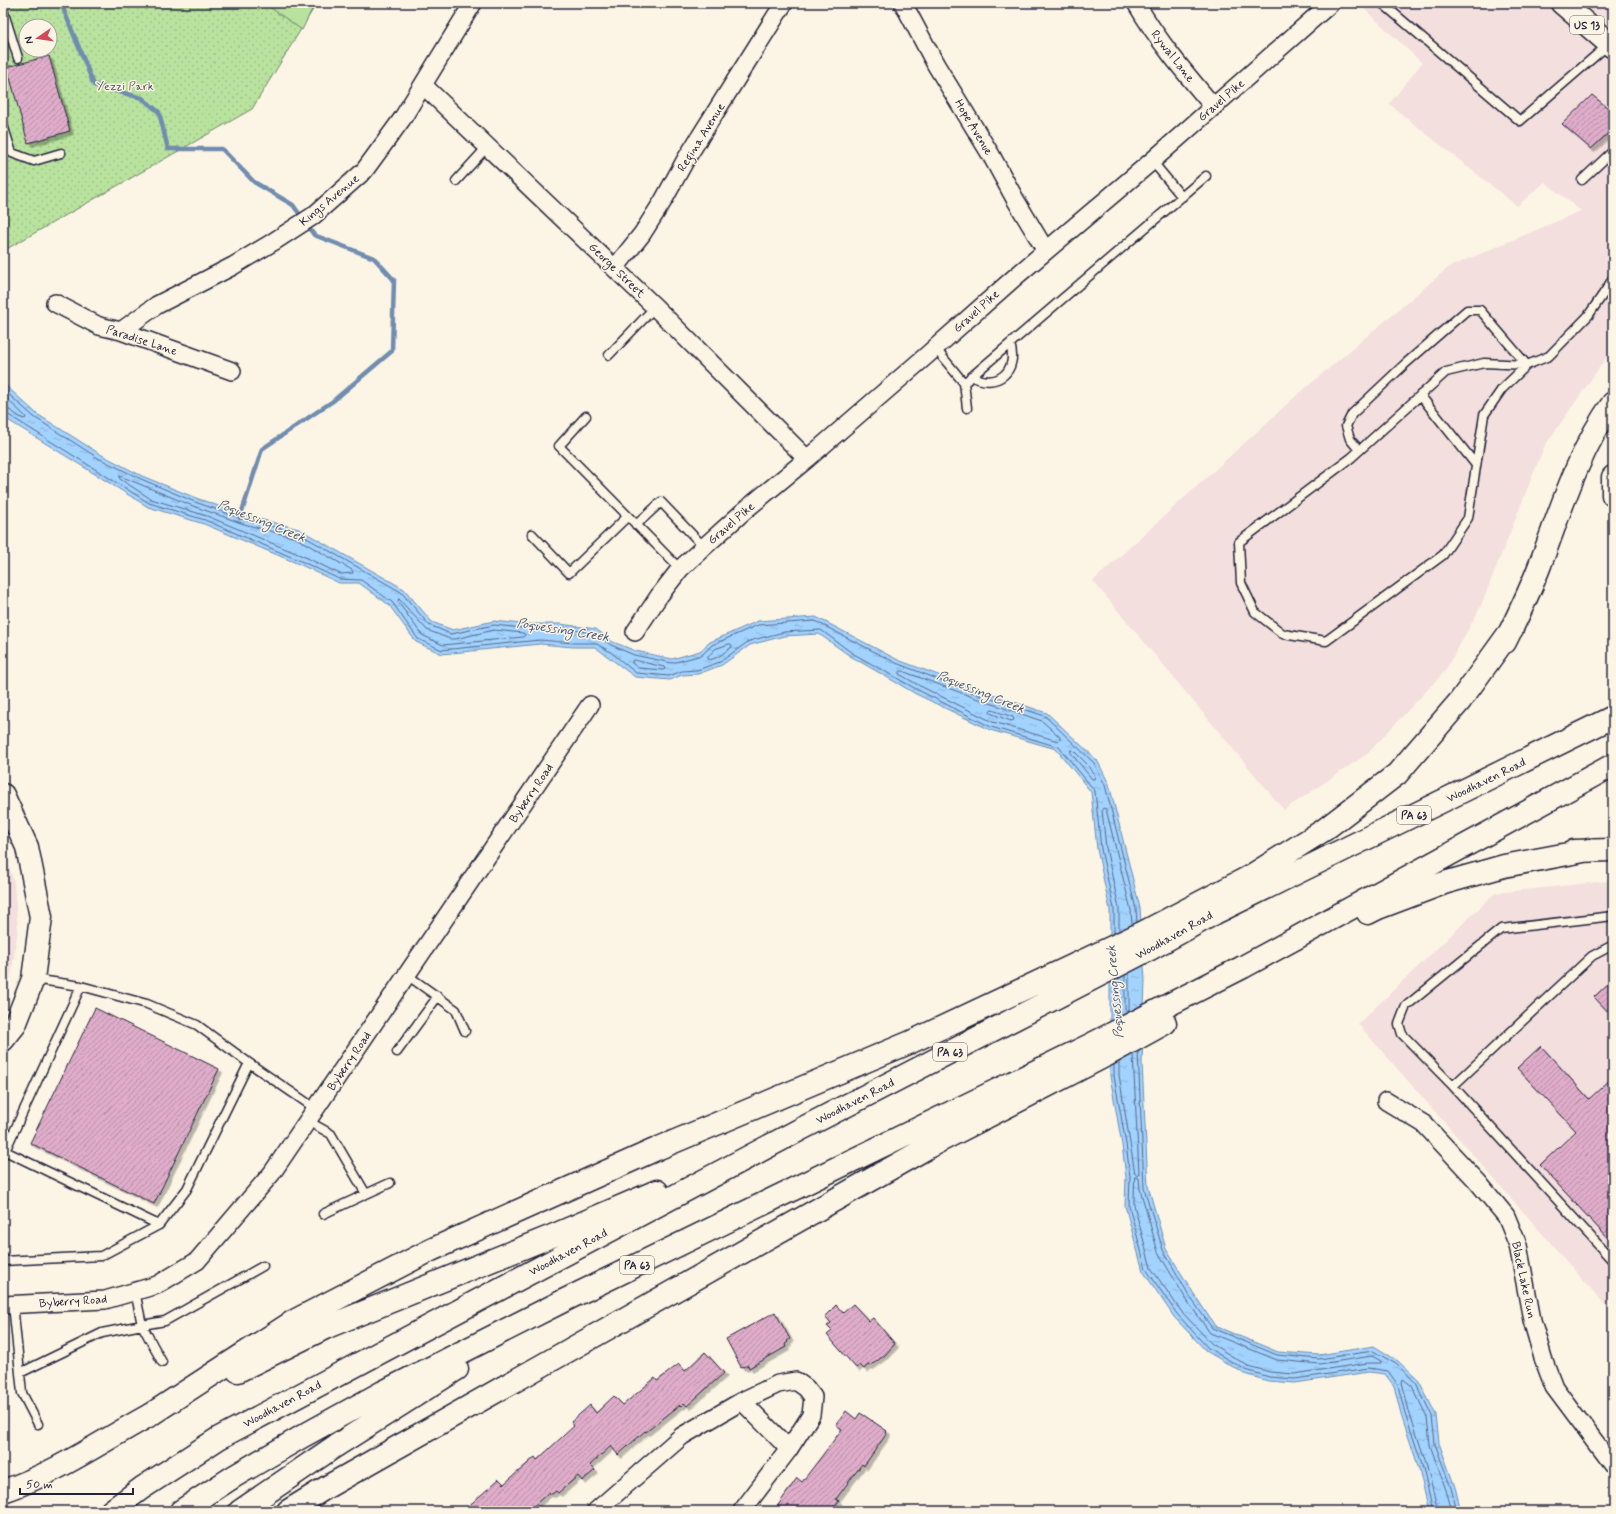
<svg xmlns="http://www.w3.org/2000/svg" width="1616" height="1514" font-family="Mynerve,sans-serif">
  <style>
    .built { fill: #f3dfdd }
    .green { fill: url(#green-dots); stroke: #6e826c; fill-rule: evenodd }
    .pitch { fill: #b9e29e; stroke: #6e826c }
    .water { fill: url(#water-ripples); stroke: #6f8cb0 }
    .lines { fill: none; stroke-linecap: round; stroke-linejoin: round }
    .shore { stroke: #556889; stroke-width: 1 }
    .stream { stroke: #6f8cb0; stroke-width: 4.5 }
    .building { fill: url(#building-hatch); stroke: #22223b; filter: url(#shadow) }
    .lane-casing { stroke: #22223b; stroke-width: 11 }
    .street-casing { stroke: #22223b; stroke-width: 20 }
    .secondary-casing { stroke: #22223b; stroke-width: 25 }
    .primary-casing { stroke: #22223b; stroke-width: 25 }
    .highway-casing { stroke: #22223b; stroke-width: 25 }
    .lane { stroke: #fcf5e5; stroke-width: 8 }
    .street { stroke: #fcf5e5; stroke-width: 17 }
    .secondary { stroke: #fcf5e5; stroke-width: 22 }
    .primary { stroke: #fcf5e5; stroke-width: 22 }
    .highway { stroke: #fcf5e5; stroke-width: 22 }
    .labels { text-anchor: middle; stroke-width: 3; stroke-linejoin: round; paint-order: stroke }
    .shield { fill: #fcf5e5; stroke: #63616e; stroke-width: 1 }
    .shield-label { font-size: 11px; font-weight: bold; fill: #22223b }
    .street-label { font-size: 12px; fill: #22223b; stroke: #fcf5e5 }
    .park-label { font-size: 12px; fill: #485254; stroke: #fcf5e5 }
    .water-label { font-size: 13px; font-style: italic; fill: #485776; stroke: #fcf5e5 }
  </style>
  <defs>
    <pattern id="green-dots" width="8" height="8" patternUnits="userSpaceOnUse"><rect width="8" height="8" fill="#b9e29e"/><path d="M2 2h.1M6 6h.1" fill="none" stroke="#9fc289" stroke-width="1.8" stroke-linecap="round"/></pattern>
    <pattern id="water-ripples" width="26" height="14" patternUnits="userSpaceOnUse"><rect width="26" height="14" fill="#a2d2fe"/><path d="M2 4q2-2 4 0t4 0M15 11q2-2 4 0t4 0" fill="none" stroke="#8bb4db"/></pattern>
    <pattern id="building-hatch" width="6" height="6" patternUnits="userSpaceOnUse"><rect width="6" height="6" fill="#dfadca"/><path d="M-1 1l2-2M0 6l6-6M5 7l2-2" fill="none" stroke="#b48ca5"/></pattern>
    <filter id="shadow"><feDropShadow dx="3.5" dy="3.5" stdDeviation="0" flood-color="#0004"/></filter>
  </defs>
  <rect width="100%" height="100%" fill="#fcf5e5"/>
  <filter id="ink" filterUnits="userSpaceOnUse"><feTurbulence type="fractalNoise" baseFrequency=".025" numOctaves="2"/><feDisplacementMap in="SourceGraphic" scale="8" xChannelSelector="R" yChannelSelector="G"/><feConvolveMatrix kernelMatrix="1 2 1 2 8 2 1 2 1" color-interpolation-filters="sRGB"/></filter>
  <g filter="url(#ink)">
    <path class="built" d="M1358 3H1613V348L1544 447 1480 608 1445 671 1367 754 1284 810 1093 581 1295 397 1449 267 1581 211 1545 182 1517 206 1389 104 1422 63Z
      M3 845 14 883 18 929 11 976 3 996Z
      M1608 881 1613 882V1314L1358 1024 1495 893Z"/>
    <path class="green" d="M3 3H317L252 109 3 251ZM26 26H50V50H26Z"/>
    <path class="pitch" d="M264 3H315L302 30Z"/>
    <path class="water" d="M3 383 37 414 100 454 142 476 196 498 247 516 299 529 404 589 432 622 453 630 494 621 522 624H560L596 629 613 642 636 651 672 659 700 651 710 642 758 621 816 617 898 660 981 691 1047 713 1097 760 1109 784 1140 908 1145 981 1142 1063 1148 1186 1166 1249 1194 1294 1215 1326 1278 1352 1319 1355 1374 1346 1398 1361 1419 1381 1436 1415 1439 1443 1455 1487 1461 1511H1429L1419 1469 1401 1414 1394 1386 1385 1374 1369 1372 1295 1383 1268 1381 1245 1374 1206 1351 1174 1317 1143 1271 1125 1206 1126 1177 1122 1145 1110 1076V910L1097 849 1091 792 1056 749 990 730 916 694 850 656 819 634 784 636 750 645 722 665 698 674 682 675 670 680 635 677 595 647H573L540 644 442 654 416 642 389 605 359 583H339L301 565 204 524 148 507 3 417Z"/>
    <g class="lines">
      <path class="shore" d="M3 389 34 417 98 458 141 479 195 502 246 520 298 533 401 592 429 625 451 634 494 625 522 628H560L594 633 611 645 634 655 672 663 702 655 712 645 758 625 815 621 896 663 979 695 1045 716 1094 763 1105 785 1136 909 1137 922
        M3 395 25 416 26 418 23 419 8 409H3
        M3 414H7L149 503 205 520 303 562 339 579 361 580 392 602 418 639 442 650 540 640 573 643H595L612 653 636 673 669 676 682 671 697 670 720 662 749 641 784 632 821 630 852 653 918 690 991 727 1059 747 1095 791 1101 849 1114 909V933
        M120 476 193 506 244 524 296 538 352 570 353 573 340 574 305 557 207 516 151 499 120 479Z
        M399 599 427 630 450 639H455L494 630 523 633 525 635 523 637 443 645 422 635 398 602Z
        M730 644 732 645V647L718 657 710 660 708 659V657L715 649Z
        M634 660 664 667 665 669 663 670 638 668 632 663V661Z
        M902 671 978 699 1042 721 1060 737V739L1058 741 993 722 920 686 899 674V672Z
        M992 710 1013 717 1014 720 1011 721 990 713Z
        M1071 750H1073L1089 766 1095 776 1094 779H1092L1071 753Z
        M1119 931V908L1106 848 1102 810 1103 808 1106 809 1131 910 1132 924
        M1125 976V1010L1127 1012 1129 1010V973
        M1138 1051 1144 1188 1163 1250 1190 1297 1212 1328 1277 1355 1319 1359 1373 1351 1396 1364 1416 1383 1432 1416 1435 1444 1451 1488 1457 1511
        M1119 1062V1075L1135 1174 1137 1175 1139 1173 1133 1054
        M1114 1065V1076L1126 1144 1130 1176 1129 1206 1146 1269 1177 1314 1208 1348 1246 1370 1269 1377 1295 1379 1369 1368 1388 1371 1398 1385 1405 1413 1423 1467 1433 1511
        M1135 1177 1139 1178 1140 1189 1158 1252 1186 1299 1210 1333 1277 1360 1320 1364 1372 1356 1381 1361V1363H1368L1294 1374 1270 1372 1248 1366 1212 1344 1181 1311 1151 1268 1134 1205Z
        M1438 1511 1427 1466 1409 1411 1402 1382 1403 1379 1412 1386 1427 1417 1430 1445 1446 1490 1452 1511"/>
      <path class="stream" d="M61 3 94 85 142 98 159 112 168 149H222L254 182 293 205 303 219
        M240 518 262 449 333 401 392 351 394 280 374 258 314 235 307 225"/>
    </g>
    <path class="building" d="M49 56 70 131 28 143 7 67Z
      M1592 95 1613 112V129L1591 149 1562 124Z
      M1613 979V1017L1594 997Z
      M95 1008 219 1069 154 1204 30 1143Z
      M1541 1046 1589 1099 1613 1077V1244L1540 1165 1576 1131 1517 1068Z
      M853 1304 869 1321 873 1318 895 1344 885 1355 870 1366 868 1365 864 1369 860 1365 856 1368 827 1335 832 1331 827 1326 831 1323 825 1316 836 1305 843 1313Z
      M775 1312 790 1339 787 1341 788 1342 785 1344 786 1347 749 1368 748 1365 744 1367 743 1366 741 1367 726 1339Z
      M705 1352 724 1373 687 1406 684 1403 681 1406 680 1405 646 1432 645 1431 618 1455 611 1446 590 1465 595 1470 582 1481 578 1476 558 1493 556 1491 552 1494 548 1493 528 1511H463L499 1479 504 1484 535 1457 537 1460 574 1426 571 1422 590 1405 596 1413 614 1396 623 1405 655 1378 657 1381 679 1364 685 1371Z
      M846 1411 856 1419 860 1413 865 1416 887 1431 886 1432 887 1433 864 1466 862 1464 836 1499 839 1501 831 1511H774L797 1478 802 1482 831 1444 842 1429 836 1425Z"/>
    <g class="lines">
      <g class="lane-casing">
        <path id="lane" d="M1382 3 1520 121 1609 44
          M3 10 18 58
          M3 125 12 153 34 161 61 153
          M1152 161 1182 197
          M1582 180 1613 151
          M456 181 487 147
          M935 348 964 383 1206 176
          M609 355 655 307
          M1527 365 1484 363 1446 372 1351 458 1239 542 1241 583 1255 612 1283 634 1326 641 1443 555 1468 518 1484 415 1502 389 1527 365 1549 356 1588 316 1606 290 1613 278
          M971 376C997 390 1019 371 1010 344
          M964 383 967 408
          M1420 395 1476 465
          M586 416 559 446 680 569
          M1359 450 1350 439 1346 426 1352 414 1405 364 1467 310H1480L1527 365
          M636 525 661 502 704 547
          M532 534 569 573 628 516
          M1613 916 1501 929 1406 1006 1399 1024 1402 1034 1453 1086 1613 1261
          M407 975 456 1010 465 1031
          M33 979 81 986 147 1004 197 1025 249 1063 187 1189 159 1225
          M397 1052 438 996
          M249 1063 316 1109
          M1453 1086 1592 956 1613 945
          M308 1121 331 1134 366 1194 323 1214
          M3 1150 159 1225 101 1256 3 1261
          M5 1151 81 986
          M366 1194 390 1183
          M13 1304 22 1393 38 1424
          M162 1362 142 1325 165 1321 263 1266
          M20 1373 102 1333 142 1325 135 1291"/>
      </g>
      <g class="street-casing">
        <path id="street" d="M903 3 936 65 991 155 1015 199 1046 251
          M1136 3C1158 41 1185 73 1213 106
          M423 85 655 307 807 459
          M615 268 642 234 663 201 686 159 784 3
          M55 303 99 326 121 331 232 371
          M121 331 157 305 233 266 273 242 313 216 364 171 402 119 473 3
          M635 632 659 596 680 569 704 547 744 511 807 459 926 356 1014 278 1152 161 1331 3
          M1386 1101 1424 1124 1477 1181 1506 1216 1518 1245 1532 1320 1543 1358 1554 1387 1613 1466
          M3 1305 105 1300 157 1285 197 1261 272 1173 590 705
          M742 1401 789 1449
          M596 1511 682 1436 742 1401 778 1384 796 1381 806 1388 813 1397 811 1415 789 1449 742 1511"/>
      </g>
      <g class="secondary-casing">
        <path id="secondary" d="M3 795 27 847 41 917 33 979 15 1025 3 1040
          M3 1491C55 1474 102 1441 150 1415"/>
      </g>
      <g class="primary-casing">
        <path id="primary" d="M1562 3 1613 47"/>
      </g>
      <g class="highway-casing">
        <path id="highway" d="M1613 477V495
          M1505 642C1517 618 1528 595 1538 570 1560 513 1577 453 1613 403
          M1574 851 1613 850
          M1368 913 1378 908 1444 883 1504 866 1589 850
          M238 1371 327 1327 552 1236 657 1191
          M150 1415 294 1321 431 1250 659 1148 911 1042 1142 933 1249 877 1324 830 1397 774 1460 701 1512 629
          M111 1511 142 1488 219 1438 803 1128 1148 950 1215 913 1613 717
          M181 1511 233 1477 303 1436 383 1392 565 1300 1088 1046 1243 967 1613 765
          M240 1511 334 1447 457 1369
          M288 1511 327 1487 932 1145 1105 1056 1165 1023"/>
      </g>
      <use href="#lane" class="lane"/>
      <use href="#street" class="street"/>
      <use href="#secondary" class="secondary"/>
      <use href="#primary" class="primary"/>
      <use href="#highway" class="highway"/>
    </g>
  </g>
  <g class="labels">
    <g class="shield">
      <rect x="1570" y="16" width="34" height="18" rx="3"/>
      <rect x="1397" y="806" width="34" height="18" rx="3"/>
      <rect x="933" y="1043" width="34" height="18" rx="3"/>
      <rect x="620" y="1256" width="34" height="18" rx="3"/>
    </g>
    <g class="shield-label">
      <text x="1587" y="29">US 13</text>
      <text x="1414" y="819">PA 63</text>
      <text x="950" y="1056">PA 63</text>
      <text x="637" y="1269">PA 63</text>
    </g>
    <g class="street-label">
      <text transform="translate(1173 56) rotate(52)" y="4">Rywal Lane</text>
      <text transform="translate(1221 100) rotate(-41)" y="4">Gravel Pike</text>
      <text transform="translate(974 127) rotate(59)" y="4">Hope Avenue</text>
      <text transform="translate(701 137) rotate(-58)" y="4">Regina Avenue</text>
      <text transform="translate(329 200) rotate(-40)" y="4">Kings Avenue</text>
      <text transform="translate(617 270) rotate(44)" y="4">George Street</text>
      <text transform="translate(976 311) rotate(-42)" y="4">Gravel Pike</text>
      <text transform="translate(142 340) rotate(18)" y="4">Paradise Lane</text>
      <text transform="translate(731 523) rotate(-41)" y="4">Gravel Pike</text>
      <text transform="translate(1486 780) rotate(-26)" y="4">Woodhaven Road</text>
      <text transform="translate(531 793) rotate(-56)" y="4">Byberry Road</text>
      <text transform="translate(1174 935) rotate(-29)" y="4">Woodhaven Road</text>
      <text transform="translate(349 1061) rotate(-56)" y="4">Byberry Road</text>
      <text transform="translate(855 1101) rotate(-27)" y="4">Woodhaven Road</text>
      <text transform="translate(568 1252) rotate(-28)" y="4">Woodhaven Road</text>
      <text transform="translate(1524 1280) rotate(78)" y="4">Black Lake Run</text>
      <text transform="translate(73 1301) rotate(-4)" y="4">Byberry Road</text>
      <text transform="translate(282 1404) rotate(-28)" y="4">Woodhaven Road</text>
    </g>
    <g class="park-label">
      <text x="125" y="90">Yezzi Park</text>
    </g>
    <g class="water-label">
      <text transform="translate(262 520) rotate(22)" y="5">Poquessing Creek</text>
      <text transform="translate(563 629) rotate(9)" y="5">Poquessing Creek</text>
      <text transform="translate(981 691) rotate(22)" y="5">Poquessing Creek</text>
      <text transform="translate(1114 992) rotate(-95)" y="5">Poquessing Creek</text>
    </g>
  </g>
  <rect width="1616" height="1514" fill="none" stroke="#fcf5e5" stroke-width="16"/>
  <rect x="8" y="8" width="1600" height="1498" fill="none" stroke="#22223b" stroke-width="1.5" filter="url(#ink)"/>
  <g transform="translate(38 38) rotate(257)"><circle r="19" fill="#fcf5e5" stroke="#a5a1a1"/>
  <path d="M0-3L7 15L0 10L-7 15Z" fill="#d1495b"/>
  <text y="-6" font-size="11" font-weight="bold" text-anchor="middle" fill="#22223b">N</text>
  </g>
  <path d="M20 1488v6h113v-6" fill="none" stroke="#22223b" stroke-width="2"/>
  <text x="26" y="1488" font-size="12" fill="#22223b" stroke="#fcf5e5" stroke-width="3" paint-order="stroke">50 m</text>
</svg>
